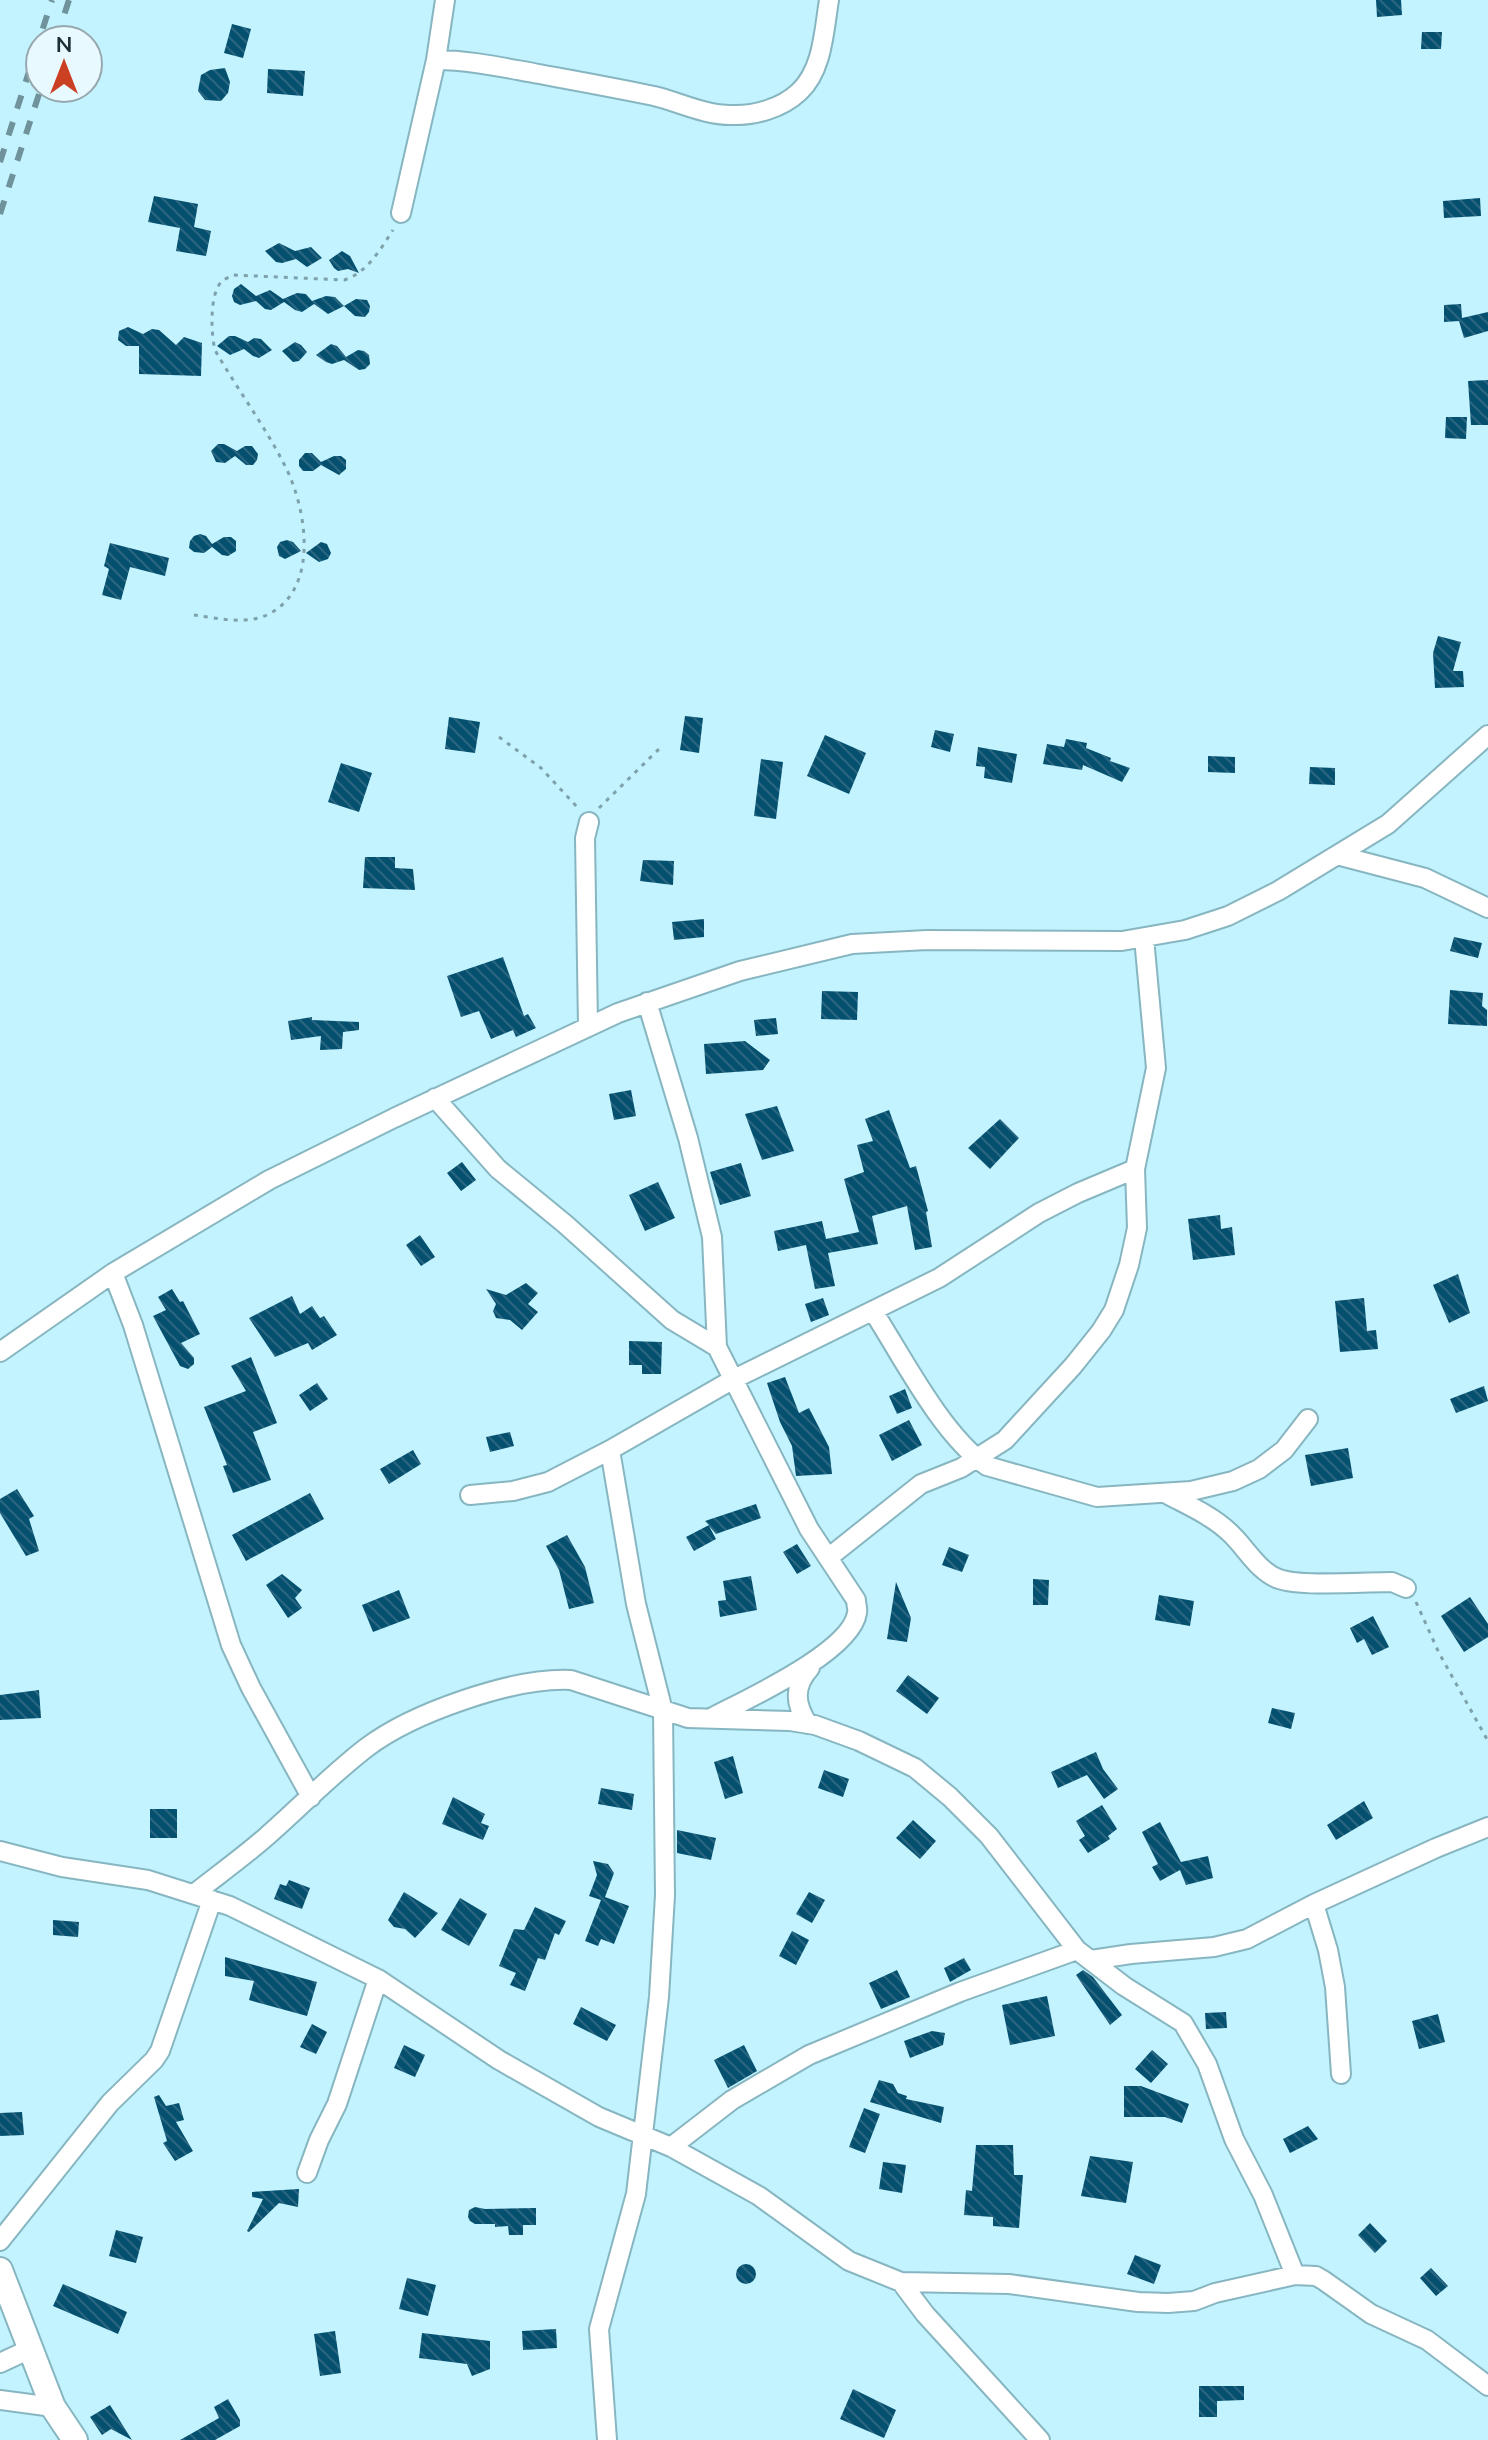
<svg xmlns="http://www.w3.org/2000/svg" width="1488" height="2440" font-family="Mulish,sans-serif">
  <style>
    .building { fill: url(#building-back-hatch) }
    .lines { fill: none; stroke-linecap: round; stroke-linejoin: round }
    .street-casing { stroke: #87b6c1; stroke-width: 22 }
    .secondary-casing { stroke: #87b6c1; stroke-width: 28 }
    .path { stroke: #7da2aa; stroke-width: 3; stroke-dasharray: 4 6; stroke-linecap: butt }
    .street { stroke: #fff; stroke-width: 18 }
    .secondary { stroke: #fff; stroke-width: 24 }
    .rail { stroke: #70929a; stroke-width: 6; stroke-dasharray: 14 14; stroke-linecap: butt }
  </style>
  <defs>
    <pattern id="building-back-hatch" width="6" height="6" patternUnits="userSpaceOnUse" patternTransform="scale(2)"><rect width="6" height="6" fill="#06506f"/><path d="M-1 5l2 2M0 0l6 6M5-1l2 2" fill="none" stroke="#2a6680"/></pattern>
  </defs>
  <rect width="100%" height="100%" fill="#c2f3fe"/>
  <path class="building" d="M1376 0H1401L1402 15 1377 17Z
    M232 24 251 29 243 58 224 53Z
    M1422 32H1442L1441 49H1421Z
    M225 68 230 82 228 93 221 101 205 100 198 91 201 75 210 70Z
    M268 69 305 71 303 96 267 93Z
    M154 196 198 204 194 227 211 231 206 256 176 251 180 228 148 222Z
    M1480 198 1481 216 1444 218 1443 201Z
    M279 243 295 251 311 247 322 258 307 267 296 259 282 263 276 262 265 251Z
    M342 251 350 256 359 273 348 269 338 271 334 268 329 260Z
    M241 284 256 296 270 290 283 299 297 293 306 294 312 301 326 296 335 297 344 306 328 314 314 304 302 312 295 310 284 302 271 310 265 309 256 301 240 305 234 302 232 296 234 289Z
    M356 299 367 300 370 306 369 312 365 317 355 316 344 306Z
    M1461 304 1462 318 1488 312V331L1464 338 1459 321 1444 322V305Z
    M128 327 143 334 152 329 159 330 176 345 184 337 202 343 201 376 139 374V346H126L118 340 119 331Z
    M229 336H235L248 342 254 338 261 339 272 350 259 358 253 356 244 349 230 355 217 346Z
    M295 342 301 345 307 352 299 361 293 362 282 351Z
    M331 344 337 346 346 357 358 350 364 351 369 355 370 364 365 369 359 370 344 360 332 364 326 362 316 355Z
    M1488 380V425H1471L1468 381Z
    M1446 417H1467L1466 439 1445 438Z
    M218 444H224L237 451 245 446H252L258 454 257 460 253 465H246L235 456 225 463 216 462 211 451Z
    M305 453H312L321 462 334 456H341L346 460V469L339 475 321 465 313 471H303L299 466V460Z
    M200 534 206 536 212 544 224 537H231L236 541V551L228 556 222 555 212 547 204 553 194 552 189 548 190 541 194 536Z
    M287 540 293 542 301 551 285 559 279 556 277 547 280 542Z
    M321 542 327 544 331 553 328 559 319 562 306 553Z
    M110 543 169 558 165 576 130 567 121 600 102 595 109 569 104 566Z
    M1438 636 1461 642 1453 671H1463L1464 687 1435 688 1433 653Z
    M685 716 703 718 699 753 680 750Z
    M449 717 480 722 475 753 445 749Z
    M935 730 954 734 950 752 931 747Z
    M825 735 866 753 849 794 807 776Z
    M1066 739 1087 743 1086 748 1111 758 1110 761 1130 768 1122 782 1083 765 1082 770 1043 764 1047 744 1064 747Z
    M978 747 1017 754 1012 783 984 778 985 767 976 766Z
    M1208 756 1235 757V773L1208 772Z
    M761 759 783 762 776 819 754 816Z
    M341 763 372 773 359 812 328 802Z
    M1310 767 1335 768V785L1309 784Z
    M365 857H395V868L413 869 415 890 363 888Z
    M643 860 674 861 673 885 640 881Z
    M704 919V937L674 940 672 922Z
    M1454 937 1482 943 1478 958 1450 951Z
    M503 957 524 1016 528 1014 536 1028 516 1037 513 1030 491 1039 479 1011 461 1017 447 976Z
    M1450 990 1483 993 1482 1006 1487 1010V1026L1448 1024Z
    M822 991 858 992 857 1020 821 1019Z
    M312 1017V1020L359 1022V1030L343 1032 342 1049 320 1050 321 1036 291 1040 288 1021Z
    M776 1018 778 1034 756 1036 754 1020Z
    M745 1041 770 1060 763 1070 706 1074 704 1044Z
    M631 1090 636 1116 614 1120 609 1094Z
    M777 1106 794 1151 762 1160 745 1114Z
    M889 1110 910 1168 916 1166 928 1211 926 1212 932 1247 915 1250 907 1206 872 1216 878 1244 828 1253 835 1286 815 1289 806 1245 778 1251 774 1231 822 1221 826 1239 859 1232 844 1179 864 1172 857 1145 873 1141 865 1119Z
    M1000 1119 1019 1138 990 1169 968 1148Z
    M462 1162 476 1180 461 1191 447 1173Z
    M741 1163 751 1196 720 1205 710 1172Z
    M658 1182 675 1218 645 1231 629 1195Z
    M1220 1215 1221 1229 1232 1227 1235 1255 1193 1260 1188 1219Z
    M420 1235 435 1257 421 1266 406 1245Z
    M1458 1274 1470 1313 1449 1323 1433 1285Z
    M526 1283 538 1293 528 1304 538 1312 522 1330 510 1320 496 1318 493 1311 496 1304 486 1289 506 1295Z
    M172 1289 180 1302 183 1301 200 1334 181 1343 194 1358V1364L188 1369 180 1366 153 1316 166 1310 158 1297Z
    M292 1296 300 1314 312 1306 320 1318 324 1316 337 1335 312 1350 308 1343 275 1357 249 1318Z
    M823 1298 829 1315 811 1322 805 1304Z
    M1364 1298 1367 1331 1376 1330 1378 1349 1340 1352 1335 1301Z
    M629 1341 662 1342 661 1374H642V1365H629Z
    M251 1357 277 1423 253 1432 271 1480 233 1493 223 1466 227 1465 204 1407 246 1391 231 1366Z
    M785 1377 799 1413 809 1408 829 1447 832 1474 796 1476 792 1446 780 1422 767 1383Z
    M317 1383 328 1399 310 1411 299 1395Z
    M1484 1386 1488 1401 1456 1413 1450 1399Z
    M905 1389 912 1408 897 1414 889 1396Z
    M909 1420 922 1445 892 1461 879 1435Z
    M510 1432 514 1446 490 1452 486 1437Z
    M1348 1448 1353 1478 1311 1486 1305 1455Z
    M413 1450 421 1464 389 1484 380 1469Z
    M17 1489 34 1516 29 1519 39 1551 26 1556 0 1513V1499Z
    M310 1493 324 1519 246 1561 232 1535Z
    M756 1504 761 1518 716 1534 709 1526 716 1539 694 1551 686 1537 709 1525 705 1521Z
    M567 1535 585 1567 594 1603 569 1609 559 1570 546 1546Z
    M797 1544 811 1566 797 1574 783 1552Z
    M949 1547 969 1555 962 1572 942 1565Z
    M282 1574 302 1590 295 1598 302 1608 288 1618 266 1585Z
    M751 1576 757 1610 720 1617 718 1601 726 1600 723 1581Z
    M1033 1579 1049 1580 1048 1605H1033Z
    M896 1582 911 1618 907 1642 887 1639Z
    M399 1590 410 1618 373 1632 362 1605Z
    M1159 1595 1194 1601 1190 1626 1155 1620Z
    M1470 1597 1488 1624V1637L1464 1652 1441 1616Z
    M1373 1616 1389 1647 1372 1655 1364 1639 1357 1643 1350 1628Z
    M908 1675 939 1698 927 1714 896 1691Z
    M39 1690 41 1718 0 1720V1695Z
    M1272 1708 1295 1713 1291 1729 1268 1723Z
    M1096 1752 1103 1769 1118 1789 1104 1799 1087 1775 1058 1788 1051 1772Z
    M733 1756 743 1793 725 1799 714 1762Z
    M824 1770 849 1779 843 1797 818 1788Z
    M601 1788 634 1794 632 1810 598 1804Z
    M453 1797 485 1814 481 1823 489 1826 483 1840 442 1824Z
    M1364 1801 1373 1818 1336 1840 1327 1825Z
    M1102 1805 1117 1829 1108 1836 1110 1839 1088 1853 1079 1840 1085 1836 1076 1821Z
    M150 1809H177V1838H150Z
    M913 1820 936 1841 920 1859 896 1838Z
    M1160 1822 1181 1862 1208 1856 1213 1878 1186 1885 1180 1870 1160 1881 1152 1867 1158 1864 1142 1832Z
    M677 1830 716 1838 711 1860 677 1853Z
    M593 1861 608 1864 614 1873 605 1897 629 1906 614 1944 601 1939 598 1946 585 1941 601 1900 589 1896 597 1875Z
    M289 1880 310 1888 302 1909 274 1899 280 1884 286 1886Z
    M404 1892 438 1913 415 1938 405 1929 394 1927 388 1920Z
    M809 1892 825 1900 812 1923 796 1914Z
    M460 1898 487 1914 469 1946 441 1930Z
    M535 1907 566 1921 559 1935 555 1933 545 1960 538 1958 525 1991 510 1985 516 1973 499 1966 514 1929 524 1930Z
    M53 1920 79 1922 78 1937 53 1935Z
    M792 1931 809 1940 796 1965 779 1956Z
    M225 1957 317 1982 307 2016 249 2000 254 1981 225 1976Z
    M964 1958 971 1970 950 1982 944 1968Z
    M897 1970 910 1997 881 2009 869 1983Z
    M1083 1970 1093 1977 1122 2015 1110 2025 1076 1975Z
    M1047 1996 1055 2036 1010 2045 1002 2005Z
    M581 2007 616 2025 607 2041 573 2024Z
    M1226 2012 1227 2028 1206 2029 1205 2013Z
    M1438 2014 1445 2042 1419 2049 1412 2021Z
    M312 2024 327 2032 316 2054 300 2047Z
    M932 2031 945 2033 943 2045 910 2058 904 2041Z
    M404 2045 425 2055 415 2077 394 2068Z
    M744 2045 757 2071 728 2088 714 2060Z
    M1152 2050 1168 2064 1151 2083 1135 2069Z
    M879 2080 893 2084 898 2093 907 2096 906 2099 944 2107 941 2123 870 2102Z
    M1124 2086H1141L1189 2104 1182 2123 1165 2117H1124Z
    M159 2095 166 2106 179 2103 184 2120 176 2122 193 2151 175 2161 163 2143 167 2141 154 2097Z
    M864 2108 880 2114 865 2153 849 2147Z
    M22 2112 24 2135 0 2136V2113Z
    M1308 2126 1318 2139 1290 2153 1283 2139Z
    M976 2145H1013L1014 2175H1023L1019 2228 993 2226V2217L964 2215 966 2190 972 2191Z
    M1090 2156 1133 2162 1126 2203 1081 2196Z
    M883 2162 906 2165 902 2193 879 2189Z
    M299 2189 298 2207 279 2203 249 2232 247 2231 263 2199 252 2197V2192Z
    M475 2207 485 2209 536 2208V2225H523V2235H509L508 2226 495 2227V2224H475L470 2221 468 2217 469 2210Z
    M1370 2223 1387 2241 1375 2253 1358 2235Z
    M116 2230 143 2237 136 2263 109 2256Z
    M1135 2255 1161 2265 1154 2284 1127 2274Z
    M736 2274a10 10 0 1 1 20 0a10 10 0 1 1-20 0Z
    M1431 2268 1448 2286 1436 2296 1420 2278Z
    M407 2278 436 2285 428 2316 399 2309Z
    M63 2284 127 2312 118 2334 53 2306Z
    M556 2329 557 2348 523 2350 522 2331Z
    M335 2331 341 2373 320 2376 314 2334Z
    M422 2333 490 2341V2369L472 2376 467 2364 419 2358Z
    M1199 2386H1244V2400L1217 2401V2417H1199Z
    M853 2389 896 2410 884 2438 840 2419Z
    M228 2399 240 2420V2426L215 2440H180L219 2418 214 2407Z
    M110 2405 132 2440 111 2429 102 2435 90 2417Z"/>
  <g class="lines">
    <g class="street-casing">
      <path id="street" d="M436 60C470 60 505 68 539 74 577 81 616 88 654 96 679 102 704 115 731 115 755 116 782 108 799 92 823 70 824 30 829 0
        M401 213 436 60 445 0
        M1337 855 1425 878 1488 908
        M647 1002 688 1138 712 1237 717 1347 809 1529 856 1600C856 1605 858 1609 857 1613 851 1652 747 1699 713 1717
        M588 1026 585 838 589 822
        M435 1098 498 1169 565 1224 672 1320 717 1347
        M113 1273 133 1325 231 1645 251 1688 311 1797
        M873 1311C903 1358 942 1435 987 1466L1097 1497 1191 1491 1233 1481 1259 1469 1284 1450 1308 1419
        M0 1352 113 1273 269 1180 394 1118 618 1013 740 971 852 944 927 940 1122 941 1185 930 1228 916 1278 891 1388 824 1488 735
        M1165 1493C1187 1505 1211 1515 1229 1532 1245 1546 1258 1572 1279 1579 1300 1587 1367 1582 1392 1582L1406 1588
        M470 1495 513 1491 548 1482 610 1450 732 1380 939 1278 1039 1213 1078 1193 1135 1169
        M828 1558 921 1484 961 1468 1005 1440 1073 1366 1101 1331 1114 1310 1129 1265 1137 1228 1135 1169 1156 1068 1144 938
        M808 1724C795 1704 793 1687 810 1668
        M0 1851 62 1867 148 1880 230 1906 378 1979 499 2060 599 2117 671 2147 759 2196 849 2261 901 2282 1009 2284 1138 2302 1168 2303 1194 2301 1215 2293 1295 2275
        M194 1894C218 1875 243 1857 266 1837 299 1808 331 1775 366 1748 412 1713 514 1677 571 1680L688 1718 790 1721 815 1725 859 1741 915 1768 950 1797 989 1836 1077 1950 1124 1986 1183 2023 1207 2064 1234 2139 1263 2195 1295 2275 1316 2276 1323 2280 1371 2314 1427 2340 1488 2386
        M1314 1904 1328 1950 1335 1987 1341 2074
        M1091 1960 1131 1954 1214 1947 1247 1939 1314 1904 1436 1848 1488 1827
        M671 2147 732 2100 809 2055 960 1992 1077 1950
        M307 2173 319 2140 337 2104 378 1979
        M0 2241 110 2103 154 2060 160 2051 212 1900
        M901 2282 925 2314 1040 2440
        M0 2363 30 2349
        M0 2400 53 2407
        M607 2440 599 2329 636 2194 659 1997 665 1895 663 1711 636 1604 610 1450"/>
    </g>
    <g class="secondary-casing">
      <path id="secondary" d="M0 2270 53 2407 75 2440"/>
    </g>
    <path class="path" d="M194 615C217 618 245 625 267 615 320 590 307 509 285 466 265 426 237 389 215 350 211 334 209 294 222 281 223 280 233 275 233 275L344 280C367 273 380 250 393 230
      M499 737 541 768 578 808
      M599 808 659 749
      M1416 1602 1439 1653 1488 1741"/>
    <use href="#street" class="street"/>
    <use href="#secondary" class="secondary"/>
    <path class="rail" d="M56 40 69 0
      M0 162 52 0
      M0 214 41 88"/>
  </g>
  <g transform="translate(64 64)"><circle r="38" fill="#e8faff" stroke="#96a8ad" stroke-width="2"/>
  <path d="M0-6L14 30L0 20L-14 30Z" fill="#cb4022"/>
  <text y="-12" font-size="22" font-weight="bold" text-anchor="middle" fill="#1b2e32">N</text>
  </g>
</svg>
